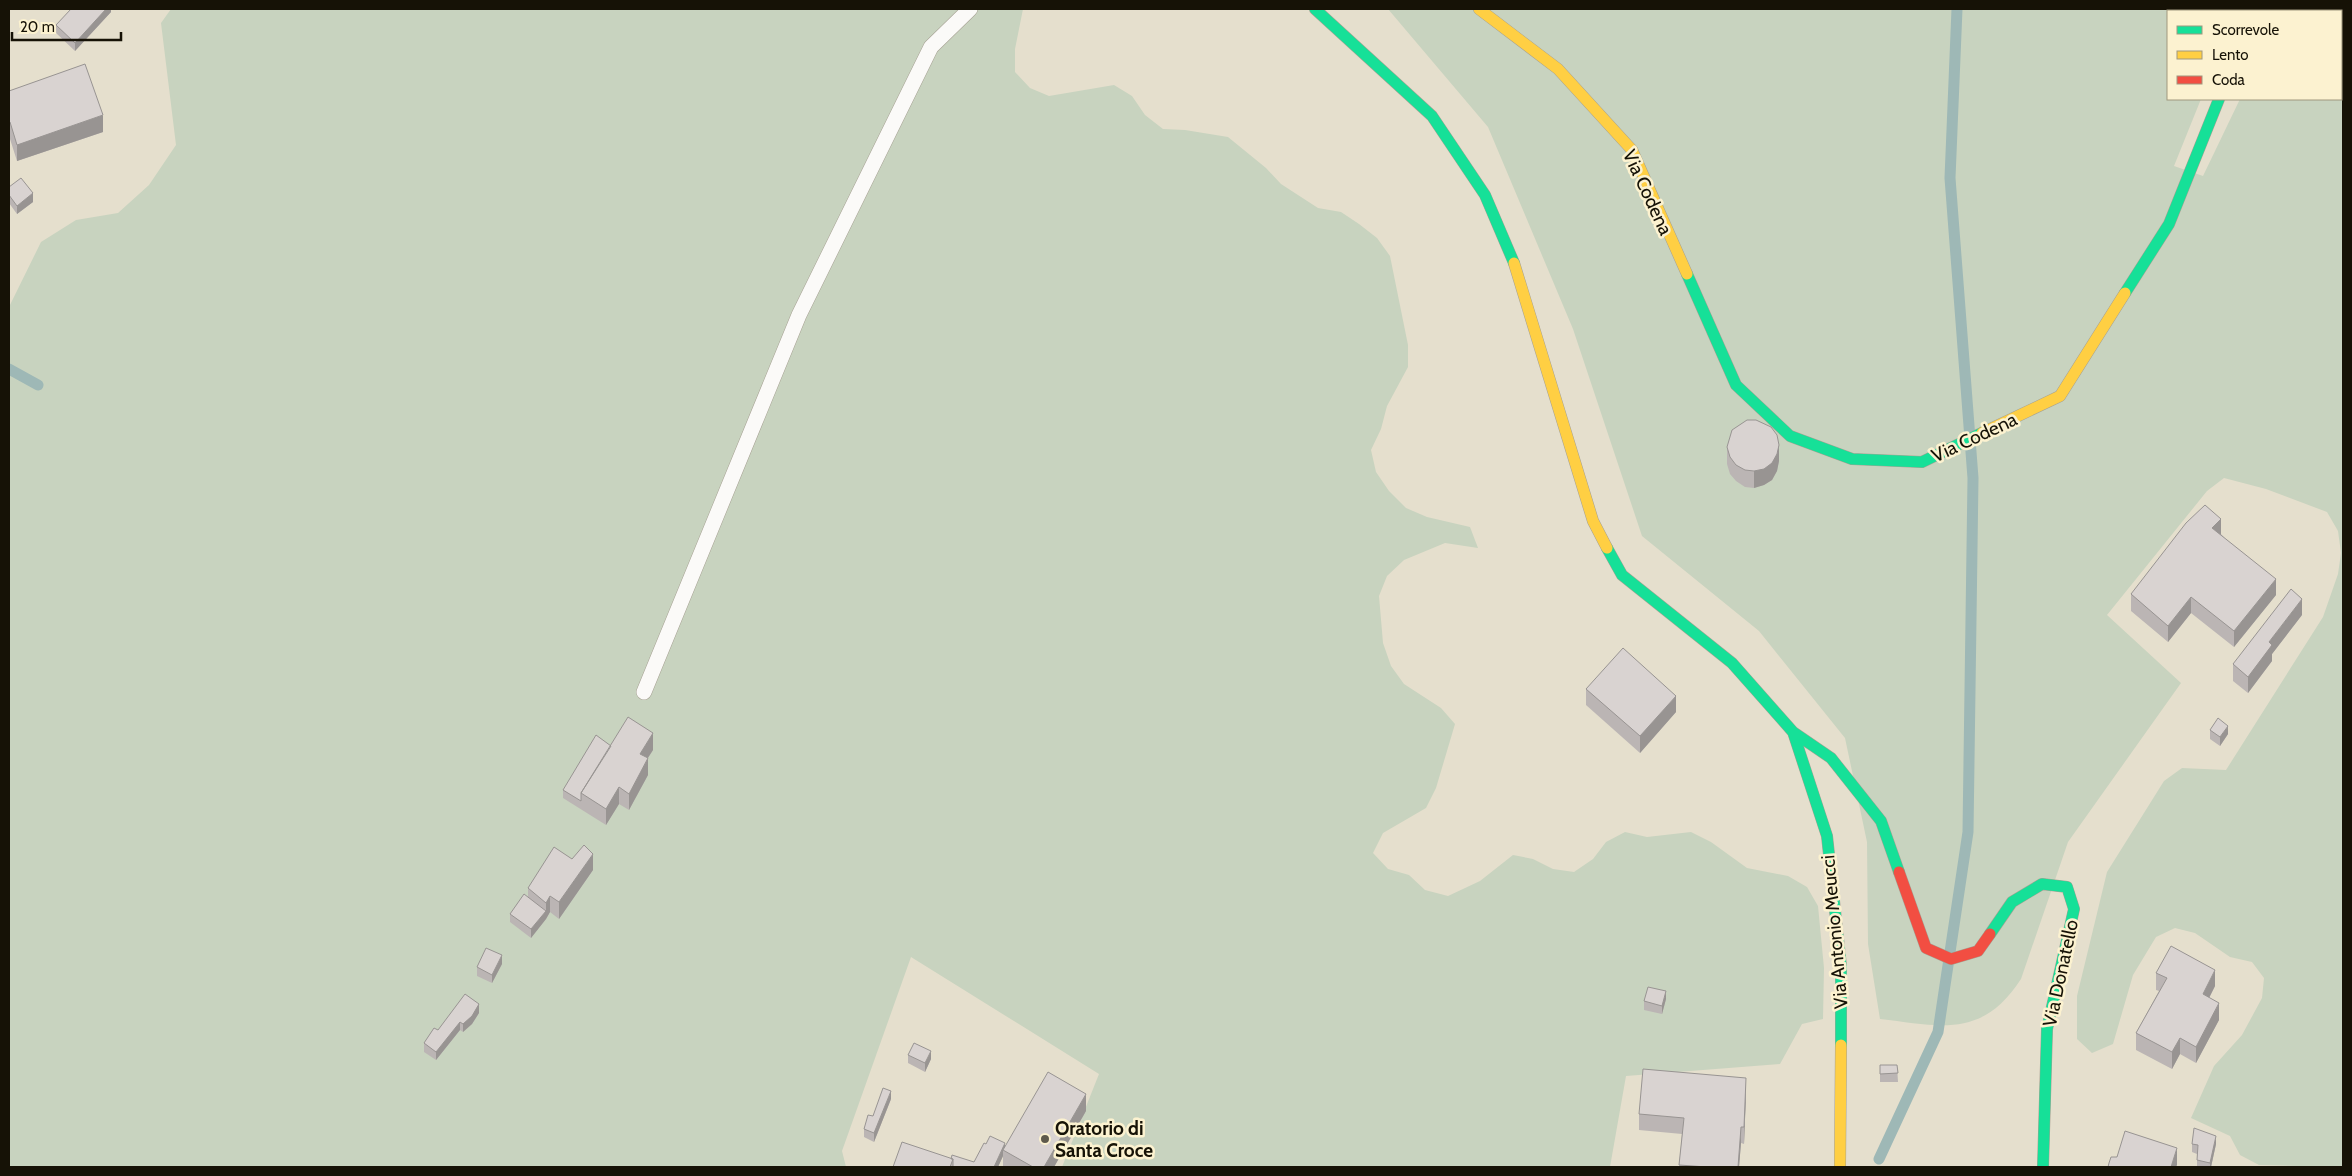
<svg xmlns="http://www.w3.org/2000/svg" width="2352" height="1176" font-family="Cabin,sans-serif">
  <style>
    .green { fill: #c8d3bf }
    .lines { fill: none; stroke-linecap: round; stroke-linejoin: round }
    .stream { stroke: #9eb8b6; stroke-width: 11 }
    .lane-casing { stroke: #a6a193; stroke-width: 16 }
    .fast-casing { stroke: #a6a193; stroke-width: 12 }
    .slow-casing { stroke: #a6a193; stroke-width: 12 }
    .jam-casing { stroke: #a6a193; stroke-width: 12 }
    .lane { stroke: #fbfaf8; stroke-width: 15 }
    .fast { stroke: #16e098; stroke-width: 11 }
    .slow { stroke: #ffcf43; stroke-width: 11 }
    .jam { stroke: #f24e42; stroke-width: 11 }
    .wall { fill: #bbb5b4 }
    .shaded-wall { fill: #989492 }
    .building { fill: #d9d3d1; stroke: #989492 }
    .poi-dot { fill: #5e5a4c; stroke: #fcf2d0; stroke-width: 2 }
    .labels { text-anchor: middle; stroke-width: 5; stroke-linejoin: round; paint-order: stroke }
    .street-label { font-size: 19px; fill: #161206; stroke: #fcf2d0 }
    .poi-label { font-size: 19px; font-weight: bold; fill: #161206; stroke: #fcf2d0; text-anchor: start }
  </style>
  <rect width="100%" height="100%" fill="#e5dfcd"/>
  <path class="green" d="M171 9H1023L1015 49V72L1030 88 1049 96 1114 85 1132 96 1145 115 1163 129 1185 130 1228 137 1266 168 1281 184 1318 208 1341 212 1359 224 1377 238 1390 256 1408 345V367L1387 406 1381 429 1371 450 1376 472 1389 491 1406 508 1427 517 1470 527 1478 548 1445 543 1404 560 1387 576 1379 596 1383 643 1391 666 1404 684 1441 708 1455 724 1436 788 1426 808 1383 833 1373 853 1388 869 1409 875 1425 890 1448 896 1480 881 1513 855 1533 859 1553 869 1574 872 1593 859 1606 842 1625 832 1647 837 1691 832 1711 842 1747 868 1788 876 1807 887 1818 906 1824 968 1823 1019 1802 1024 1780 1064 1626 1076 1610 1167H1062L1099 1074 911 957 842 1151 846 1167H9V307L41 242 76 220 118 213 149 185 176 145 161 23Z
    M1388 9H2233L2232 11H2168V99H2201L2174 166 2203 176 2240 99H2341V11H2277L2278 9H2343V1167L2259 1165 2240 1155 2230 1136 2191 1118 2214 1066 2242 1035 2262 998 2264 978 2252 962 2230 957 2195 933 2175 928 2156 937 2133 975 2113 1044 2092 1053 2077 1039V996L2107 872 2164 781 2182 768 2226 770 2323 617 2338 574 2341 553 2338 531 2327 512 2266 489 2224 478 2207 491 2107 615 2181 683 2068 842 2021 979C1982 1039 1941 1026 1880 1019L1868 944 1867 842 1845 738 1759 631 1642 536 1573 329 1488 127Z"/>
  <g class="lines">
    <path class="stream" d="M9 369 38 385
      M1879 1159 1938 1032 1968 832 1973 478 1950 178 1957 9"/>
    <g class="lane-casing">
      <path id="lane" d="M644 692 799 315 931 47 970 9"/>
    </g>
    <g class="fast-casing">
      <path id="fast" d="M1315 9 1432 116 1485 195 1514 263
        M1687 274 1736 385 1790 436 1852 459 1922 462 1982 433
        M2125 293 2169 224 2219 99
        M1607 548 1622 575 1732 663 1793 732 1831 758 1881 821 1899 872
        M1793 732 1827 836 1841 966V1045
        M1990 934 2012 902 2042 884 2067 887 2074 909 2047 1029 2043 1167"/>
    </g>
    <g class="slow-casing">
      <path id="slow" d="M1479 9 1558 69 1632 150 1687 274
        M2254 11 2255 9
        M1514 263 1593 521 1607 548
        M1982 433 2060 396 2125 293
        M1840 1167 1841 1045"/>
    </g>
    <g class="jam-casing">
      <path id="jam" d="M1899 872 1926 948 1951 959 1978 951 1990 934"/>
    </g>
    <use href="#lane" class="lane"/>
    <use href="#fast" class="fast"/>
    <use href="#slow" class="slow"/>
    <use href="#jam" class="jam"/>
  </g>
  <path class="wall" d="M111 9V12L75 51 56 33V25Z
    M9 91 103 132 17 161 10 139Z
    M9 187 33 202 17 214 9 203Z
    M1727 447 1779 461 1777 471 1772 480 1764 485 1754 488 1745 487 1736 481 1730 474 1727 464Z
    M2221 534 2276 595 2234 647 2191 613 2168 642 2131 611V594Z
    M2302 615 2272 654V661L2248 693 2233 681V664Z
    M1586 689 1676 712 1640 753 1586 705Z
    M2210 730 2228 734 2220 746 2210 739Z
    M611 746 653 750 648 758V775L629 810 619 804 606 825 563 798V790Z
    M572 859 593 870 559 919 550 912 546 919 531 938 510 922V914L528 897V888Z
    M502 964 492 983 477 976V967Z
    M2156 973 2215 986 2209 998 2219 1020 2196 1063 2180 1054 2172 1069 2136 1050V1033L2159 991 2156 990Z
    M1666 999 1662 1014 1644 1010V1001Z
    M479 1013 472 1024 463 1032 460 1030 436 1060 424 1052V1043L438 1030Z
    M908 1055 931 1059 925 1072 908 1063Z
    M1880 1065H1897L1898 1082H1880Z
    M1746 1094 1744 1144 1741 1143 1739 1167H1679L1682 1134 1639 1130V1114Z
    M891 1099 874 1142 864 1137V1129L873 1116Z
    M1086 1111 1054 1167H1003V1156L998 1167H893L951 1159 974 1162 986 1144 1005 1147Z
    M2192 1144H2216L2211 1167H2197V1154L2192 1152Z"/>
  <path class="shaded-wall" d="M106 9H111V12L75 51V43Z
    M103 115V132L17 161V145Z
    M10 122V139H9V123Z
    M33 193V202L17 214V206Z
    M1779 445V461L1777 471 1772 480 1764 485 1754 488V471Z
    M2221 519V536L2212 528Z
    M2276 579V595L2234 647V631Z
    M2191 597V613L2168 642V626Z
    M2302 599V615L2272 654V661L2248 693V677L2269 642Z
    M1676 696V712L1640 753V736Z
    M2228 726V734L2220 746V737Z
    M653 733V750L640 770V754Z
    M648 758V775L629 810V794Z
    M619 787V804L606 825V809Z
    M593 854V870L559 919V902Z
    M550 896V912L546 919 531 938V929L546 911V903Z
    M502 955V964L492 983V975Z
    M2215 970V986L2203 1010V994Z
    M1666 991V999L1662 1014V1006Z
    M2219 1003V1020L2196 1063V1047Z
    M479 1004V1013L472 1024 463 1032V1024Z
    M460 1022V1030L436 1060V1052Z
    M2180 1038V1054L2172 1069V1052Z
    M931 1051V1059L925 1072V1063Z
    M1746 1078V1094L1744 1144V1127Z
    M891 1091V1099L874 1142V1133Z
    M1086 1094V1111L1054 1167H1044Z
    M1741 1127V1143L1739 1167H1738Z
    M2216 1136V1144L2211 1167H2210V1163Z
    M1005 1143V1151L1003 1150V1156L998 1167H994Z
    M2177 1148V1165L2176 1167H2171Z"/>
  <path class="building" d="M71 9H106L75 43 56 25Z
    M85 64 103 115 17 145 10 122 9 123V91Z
    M21 178 33 193 17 206 9 195V187Z
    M1747 420H1756L1771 427 1777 435 1779 445 1777 454 1772 463 1764 469 1754 471 1745 470 1736 465 1730 457 1727 447 1732 430Z
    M2205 505 2221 519 2212 528 2276 579 2234 631 2191 597 2168 626 2131 594 2186 523Z
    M2291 589 2302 599 2269 642 2272 645 2248 677 2233 664Z
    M1623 648 1676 696 1640 736 1586 689Z
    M628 717 653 733 640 754 648 758 629 794 619 787 606 809 581 793Z
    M2218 718 2228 726 2220 737 2210 730Z
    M596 735 611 746 581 793V801L563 790Z
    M584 845 593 854 559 902 550 896 546 903 528 888 554 847 572 859Z
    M524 894 546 911 531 929 510 914Z
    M2171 946 2215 970 2203 994 2219 1003 2196 1047 2180 1038 2172 1052 2136 1033 2167 978 2156 973Z
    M486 948 502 955 492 975 477 967Z
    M1648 987 1666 991 1662 1006 1644 1001Z
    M465 994 479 1004 472 1016 463 1024 460 1022 436 1052 424 1043 434 1028 438 1030Z
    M914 1043 931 1051 925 1063 908 1055Z
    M1880 1065H1897L1898 1073 1880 1074Z
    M1643 1069 1746 1078 1744 1127H1741L1738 1167H1707L1679 1165 1684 1118 1639 1114Z
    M1048 1072 1086 1094 1044 1167H1033L1003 1150Z
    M883 1088 891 1091 874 1133 864 1129 868 1115 873 1116Z
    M2194 1128 2216 1136 2210 1163 2197 1160 2198 1145 2192 1144Z
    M2125 1131 2177 1148 2171 1167H2108L2109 1163 2111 1157H2117Z
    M990 1136 1005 1143 994 1167H953V1159H951L952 1155 974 1162 984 1143 986 1144Z
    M902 1142 953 1159 950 1167H893Z"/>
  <circle class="poi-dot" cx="1045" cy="1139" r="5"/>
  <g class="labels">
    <g class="street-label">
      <text transform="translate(1648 192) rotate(65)" y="7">Via Codena</text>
      <text transform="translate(1974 437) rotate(-25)" y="7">Via Codena</text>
      <text transform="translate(1834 932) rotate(-95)" y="7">Via Antonio Meucci</text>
      <text transform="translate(2060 973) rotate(-78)" y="7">Via Donatello</text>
    </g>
    <g class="poi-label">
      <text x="1055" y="1135">Oratorio di<tspan x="1055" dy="22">Santa Croce</tspan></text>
    </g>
  </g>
  <rect width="2352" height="1176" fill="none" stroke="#161206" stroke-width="20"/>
  <rect x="2167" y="10" width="175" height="90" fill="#fcf2d0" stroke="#a0987f"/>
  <rect x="2177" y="26" width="25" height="8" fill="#16e098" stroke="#a0987f"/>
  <text x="2212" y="35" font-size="15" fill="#161206">Scorrevole</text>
  <rect x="2177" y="51" width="25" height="8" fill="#ffcf43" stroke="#a0987f"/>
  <text x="2212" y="60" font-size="15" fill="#161206">Lento</text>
  <rect x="2177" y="76" width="25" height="8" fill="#f24e42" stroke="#a0987f"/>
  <text x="2212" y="85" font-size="15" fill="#161206">Coda</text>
  <path d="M12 32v8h109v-8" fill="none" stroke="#161206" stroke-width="2.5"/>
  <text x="20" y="32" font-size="15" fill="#161206" stroke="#fcf2d0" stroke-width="4" paint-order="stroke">20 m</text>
</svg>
